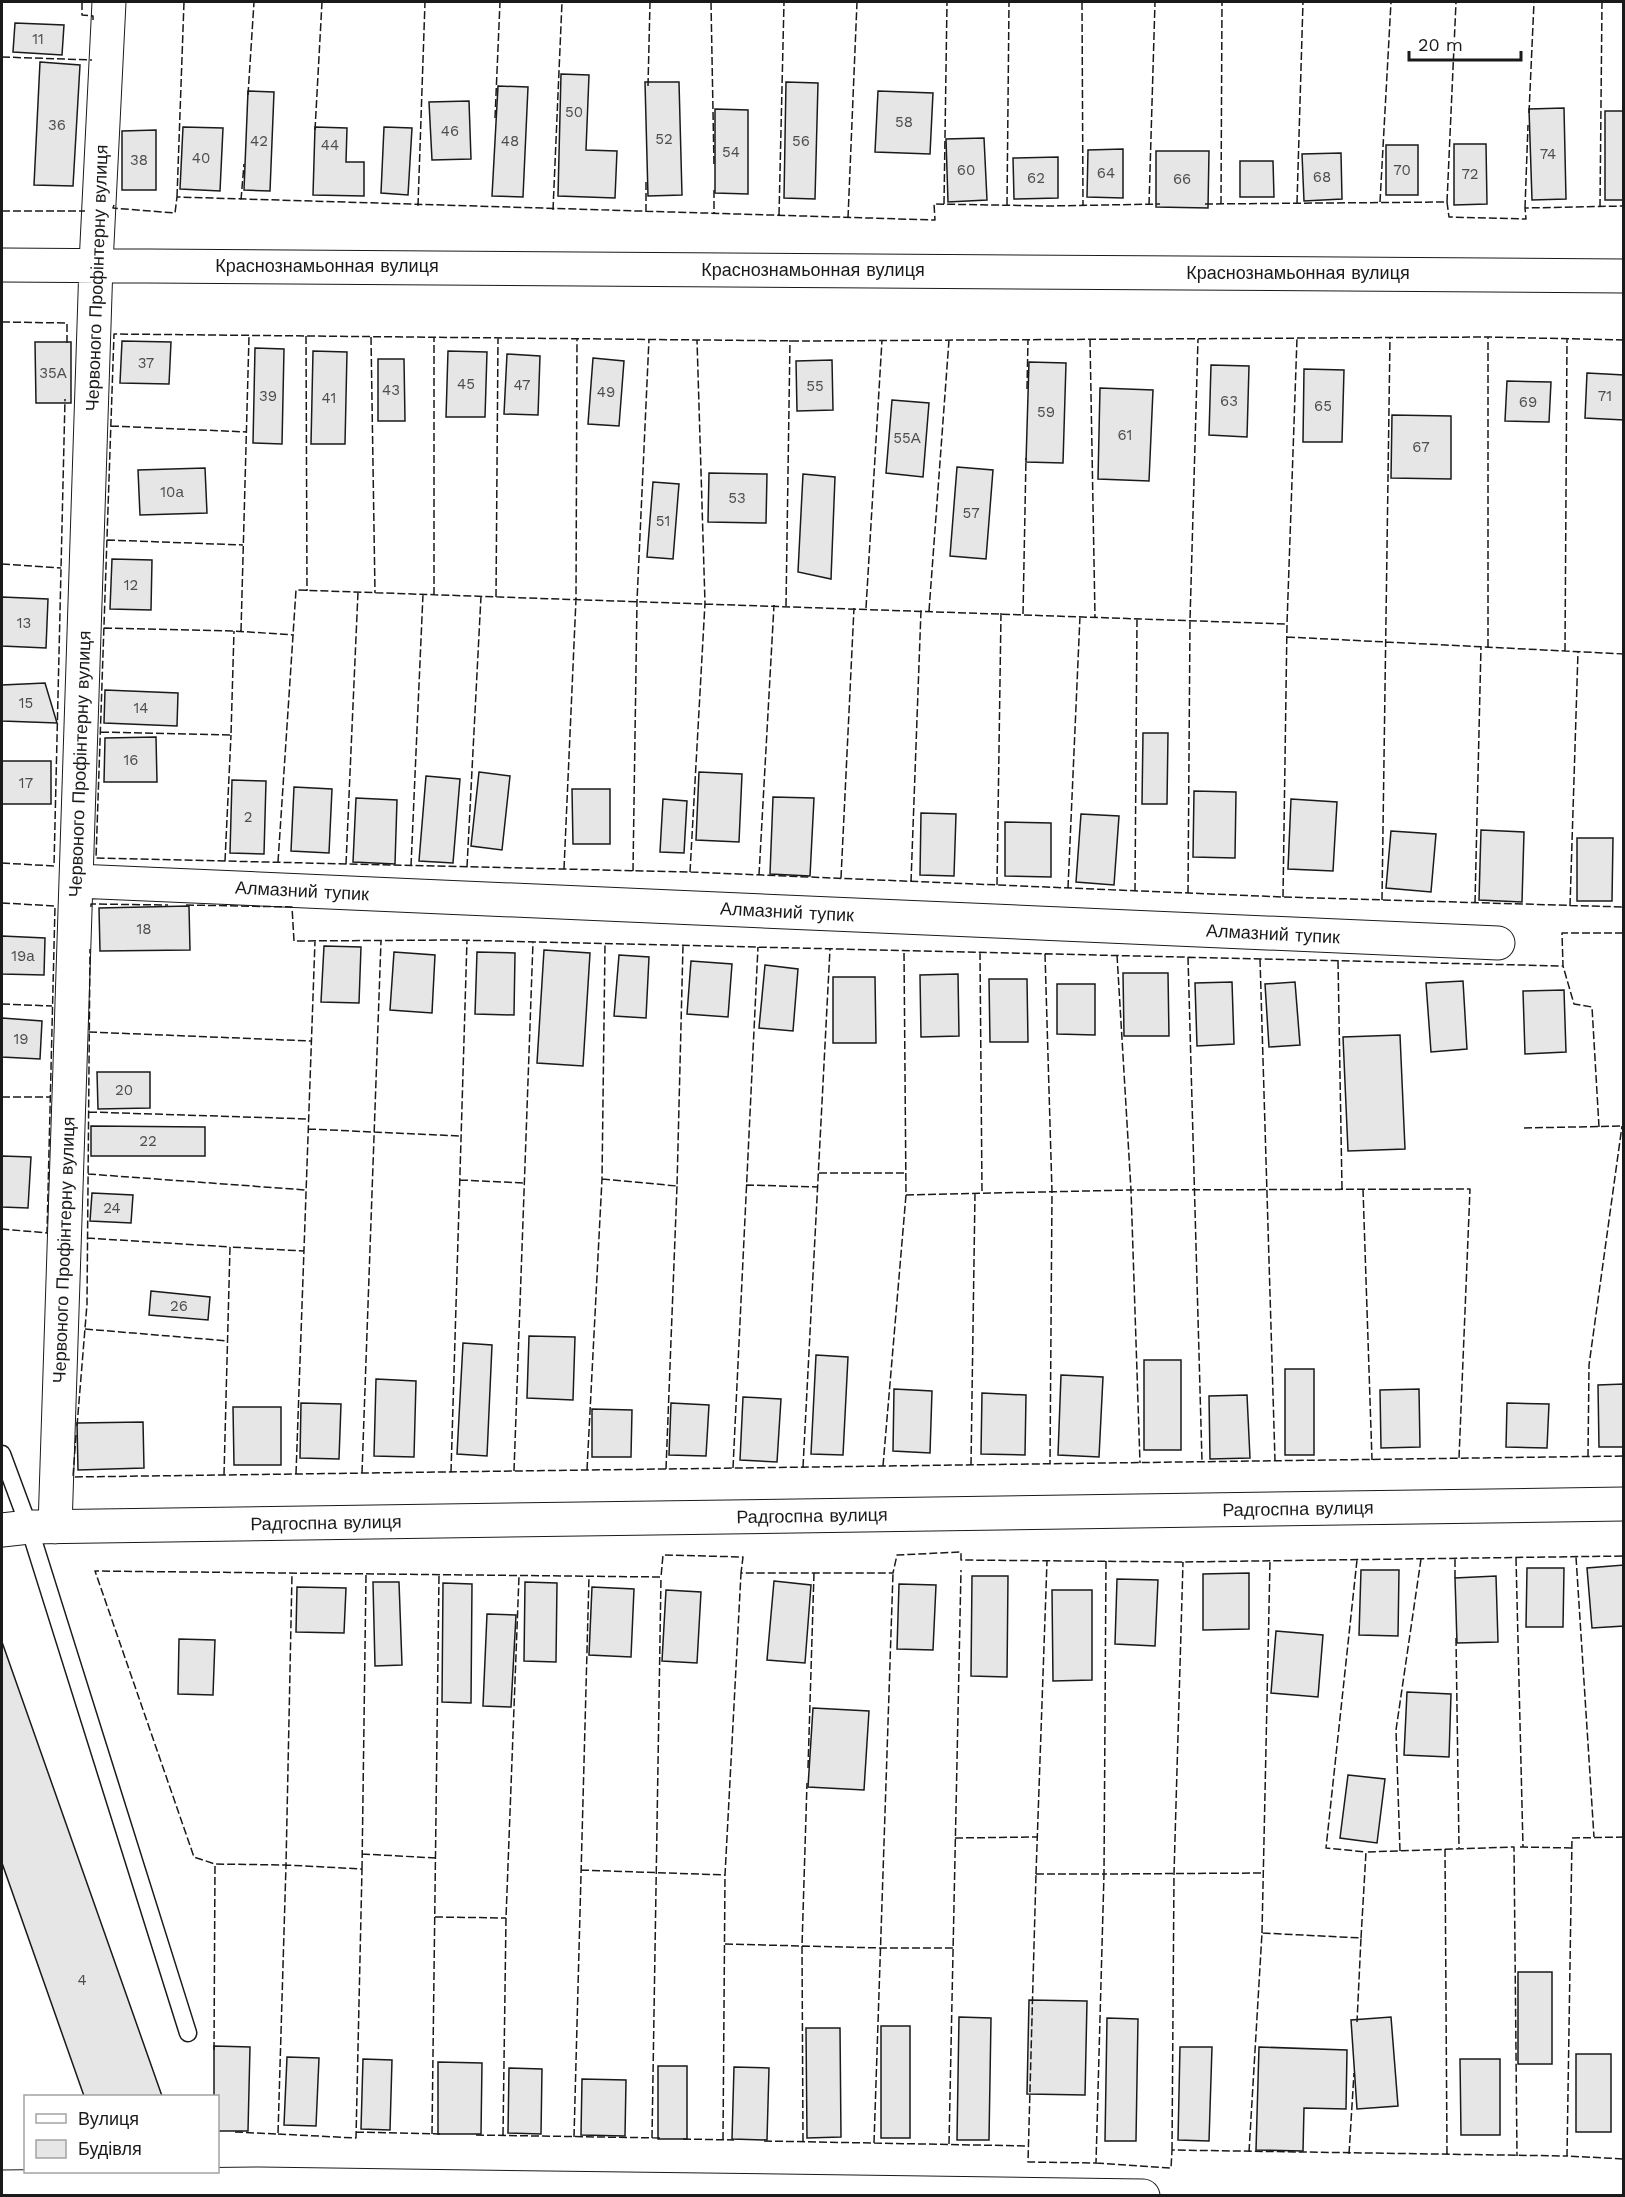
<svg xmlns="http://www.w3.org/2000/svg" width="1625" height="2197" font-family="'Work Sans',sans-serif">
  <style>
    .building { fill: #e6e6e6; stroke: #1a1a1a; stroke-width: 1.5 }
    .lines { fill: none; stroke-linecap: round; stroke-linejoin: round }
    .lane-casing { stroke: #1a1a1a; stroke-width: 19 }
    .street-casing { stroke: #1a1a1a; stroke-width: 35 }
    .lane { stroke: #fff; stroke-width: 16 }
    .street { stroke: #fff; stroke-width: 33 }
    .fence { stroke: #1a1a1a; stroke-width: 1.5; stroke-dasharray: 8 3; stroke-linecap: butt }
    .labels { text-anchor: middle; stroke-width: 4.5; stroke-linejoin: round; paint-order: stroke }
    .number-label { font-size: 15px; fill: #4d4d4d }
    .street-label { font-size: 18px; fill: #1a1a1a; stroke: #fff }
  </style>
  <rect width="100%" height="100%" fill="#fff"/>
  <path class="building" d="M15 23 64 25 62 55 13 52Z
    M40 62 80 65 73 186 34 185Z
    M561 74 589 75 586 150 617 151 615 198 558 196Z
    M645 82H679L682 195 648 196Z
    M786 82 818 83 815 199 784 198Z
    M498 86 528 87 523 197 492 196Z
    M248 91 274 92 270 191 244 190Z
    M878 91 933 93 930 154 875 152Z
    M469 101 471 159 432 160 429 102Z
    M1564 108 1566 199 1532 200 1529 109Z
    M715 109 748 110V194L715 193Z
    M1605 111H1624V200H1605Z
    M183 127 223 128 220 191 180 189Z
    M315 127 347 128 346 162H364V196L313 195Z
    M384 127 412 128 408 195 381 193Z
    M156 130V190H122V131Z
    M984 138 987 200 948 202 946 139Z
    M1454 144H1486L1487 204 1454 205Z
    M1386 145H1418V195H1386Z
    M1123 149V198L1087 197 1088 150Z
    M1156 151H1209L1208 208 1156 207Z
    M1341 153 1342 199 1304 201 1302 154Z
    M1058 157V198L1014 199 1013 158Z
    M1240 161H1273L1274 197H1240Z
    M122 341 171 342 169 384 120 383Z
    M35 342H71V403H36Z
    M255 348 284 349 282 444 253 443Z
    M313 351 347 352 345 444H311Z
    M448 351 487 352 485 417H446Z
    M507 354 540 356 538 415 504 414Z
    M593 358 624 361 619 426 588 424Z
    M378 359H404L405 421H378Z
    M832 360 833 410 797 411 796 361Z
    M1029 362 1066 363 1063 463 1026 462Z
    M1211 365 1249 366 1247 437 1209 435Z
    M1304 369 1344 370 1342 442H1303Z
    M1587 373 1624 375V420L1585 418Z
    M1507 381 1551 382 1549 422 1505 421Z
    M1100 388 1153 390 1149 481 1098 479Z
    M892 400 929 403 923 477 886 473Z
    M1392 415 1451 416V479L1391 478Z
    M957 467 993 470 986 559 950 556Z
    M205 468 207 513 140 515 138 470Z
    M709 473 767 474 766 523 708 522Z
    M803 474 835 477 831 579 798 572Z
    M653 482 679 484 673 559 647 557Z
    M112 559 152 560 151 610 110 609Z
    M2 597 48 599 46 648 2 646Z
    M45 683 57 723 2 721V685Z
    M105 690 178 693 177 726 104 723Z
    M1143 733H1168L1167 804H1142Z
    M156 737 157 782H104L105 738Z
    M2 761H51V804H2Z
    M479 772 510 776 502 850 471 846Z
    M699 772 742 774 739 842 696 840Z
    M426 776 460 779 453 863 419 861Z
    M232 780 266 781 264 854 230 853Z
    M294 787 332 789 329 853 291 851Z
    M572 789H610V844H573Z
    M1194 791 1236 792 1235 858 1193 857Z
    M773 797 814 798 810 876 770 874Z
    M356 798 397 800 395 864 353 862Z
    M663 799 687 801 684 853 660 852Z
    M1291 799 1337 802 1333 871 1288 869Z
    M921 813 956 814 954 876 920 875Z
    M1081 814 1119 816 1114 885 1076 882Z
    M1005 822 1051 823V877L1005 876Z
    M1481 830 1524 832 1522 902 1479 900Z
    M1391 831 1436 834 1431 892 1386 888Z
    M1577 838H1613L1612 901H1577Z
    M189 906 190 950 100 951 99 908Z
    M2 936 45 938 44 975 2 974Z
    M324 946 361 947 359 1003 321 1002Z
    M544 950 590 953 583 1066 537 1063Z
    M394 952 435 955 432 1013 390 1010Z
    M477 952 515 953 514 1015 475 1014Z
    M619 955 649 957 646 1018 614 1016Z
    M691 961 732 964 728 1017 687 1014Z
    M765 965 798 969 793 1031 759 1028Z
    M1123 973H1168L1169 1036H1124Z
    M958 974 959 1036 921 1037 920 975Z
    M833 977H875L876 1043H833Z
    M989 979H1027L1028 1042H990Z
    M1463 981 1467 1049 1431 1052 1426 983Z
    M1232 982 1234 1044 1197 1046 1195 983Z
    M1295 982 1300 1045 1269 1047 1265 984Z
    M1057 984H1095V1035L1057 1034Z
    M1564 990 1566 1052 1525 1054 1523 991Z
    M2 1018 42 1021 40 1059 2 1057Z
    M1400 1035 1405 1149 1348 1151 1343 1037Z
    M97 1072H150V1108L98 1109Z
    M91 1126 205 1127V1156H91Z
    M2 1156 31 1157 28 1208 2 1207Z
    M92 1193 133 1195 131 1223 90 1221Z
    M151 1291 210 1297 208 1320 149 1315Z
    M529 1336 575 1337 573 1400 527 1398Z
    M463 1343 492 1345 487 1456 457 1454Z
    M816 1355 848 1357 843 1455 811 1454Z
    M1144 1360H1181V1450H1144Z
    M1285 1369H1314V1455H1285Z
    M1061 1375 1103 1377 1099 1457 1058 1455Z
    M376 1379 416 1381 414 1457 374 1456Z
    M1624 1384V1447H1599L1598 1385Z
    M894 1389 932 1391 930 1453 893 1451Z
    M1419 1389 1420 1447 1381 1448 1380 1390Z
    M982 1393 1026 1395 1025 1455 981 1454Z
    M1247 1395 1250 1458 1210 1459 1209 1396Z
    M743 1397 781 1399 777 1462 740 1460Z
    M301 1403 341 1404 339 1459 300 1458Z
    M671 1403 709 1405 706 1456 669 1455Z
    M1507 1403 1549 1404 1547 1448 1506 1447Z
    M233 1407H281V1465H234Z
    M592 1409 632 1410 631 1457H592Z
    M143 1422 144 1468 78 1470 77 1423Z
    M1624 1565V1626L1592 1628 1587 1568Z
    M1527 1568H1564L1563 1627H1526Z
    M1361 1570H1399L1398 1636 1359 1635Z
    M1249 1573V1629L1203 1630V1574Z
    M972 1576H1008L1007 1677 971 1676Z
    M1496 1576 1498 1642 1457 1643 1455 1578Z
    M1117 1579 1158 1580 1155 1646 1115 1644Z
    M774 1581 811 1585 805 1663 767 1660Z
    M373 1582H399L402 1665 375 1666Z
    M525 1582 557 1583 556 1662 524 1661Z
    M443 1583 472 1584 471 1703 442 1702Z
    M899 1584 936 1585 933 1650 897 1649Z
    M297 1587 346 1588 344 1633 296 1632Z
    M592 1587 634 1589 631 1657 589 1655Z
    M666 1590 701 1592 697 1663 662 1661Z
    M1052 1590H1092V1680L1053 1681Z
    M487 1614 516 1615 511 1707 483 1706Z
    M1276 1631 1323 1635 1318 1697 1271 1693Z
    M179 1639 215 1640 213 1695 178 1694Z
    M2 1642 162 2096H84L2 1863Z
    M1407 1692 1451 1694 1449 1757 1404 1755Z
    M813 1708 869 1711 864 1790 808 1787Z
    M1348 1775 1385 1779 1377 1843 1340 1838Z
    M1518 1972H1552V2064H1518Z
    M1029 2000 1087 2001 1085 2095 1027 2094Z
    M959 2017 991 2018 989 2140H957Z
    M1391 2017 1398 2106 1357 2109 1351 2020Z
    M1107 2018 1138 2019 1136 2141H1105Z
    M881 2026H910V2138H881Z
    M806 2028H840L841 2137 807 2138Z
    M214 2046 250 2047 248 2131H218V2096H214Z
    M1180 2047H1212L1209 2141 1178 2140Z
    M1259 2047 1347 2050 1346 2109 1304 2108 1303 2151 1256 2150Z
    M1576 2054H1611V2132H1576Z
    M287 2057 319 2058 316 2126 284 2125Z
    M363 2059 392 2060 390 2130 361 2129Z
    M1460 2059H1500V2135H1461Z
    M438 2062 482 2063 481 2134H438Z
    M658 2066H687V2139H658Z
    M734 2067 769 2068 767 2140 732 2139Z
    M509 2068 542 2069 541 2134 508 2133Z
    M582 2079 626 2080 625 2136 581 2135Z"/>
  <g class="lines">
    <g class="lane-casing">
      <path id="lane" d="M2 1454 29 1527 188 2033"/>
    </g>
    <g class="street-casing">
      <path id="street" d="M2 265 1624 276
        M76 881 1498 943
        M55 1527 96 264 109 2
        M2 1530 29 1527 1624 1504
        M2 2187 259 2184 1143 2196"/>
    </g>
    <use href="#lane" class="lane"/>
    <use href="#street" class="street"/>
    <path class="fence" d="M82 2V15L93 16V20
      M711 2 714 166
      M1082 2 1083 205
      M2 57 92 60
      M648 86 650 2
      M248 95 254 2
      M1529 113 1534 2
      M495 118 500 2
      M315 130 322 2
      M714 190V214
      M177 197 184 2
      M241 200 244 164
      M1380 202 1391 2
      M1447 202 1456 2
      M1297 203 1303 2
      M944 204 947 2
      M1205 204 1447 202 1449 217 1526 219 1525 208 1624 206
      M1221 204 1222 2
      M114 205 113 208 175 213 177 197 935 220 934 204 1050 206 1160 204
      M1007 205 1009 2
      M1149 205 1155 2
      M418 206 425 2
      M1600 207 1602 2
      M1525 208 1528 125
      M553 210 562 2
      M2 211H85
      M646 212V179
      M779 215 784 2
      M848 218 857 2
      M2 322 67 323V345
      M306 336 307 591
      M371 337 375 593
      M1090 339 1095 617
      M1624 340 1488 337 802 341 114 334 96 858 690 872 1283 897 1624 907
      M1027 389 1028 340
      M111 426 247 432
      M107 540 243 545
      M2 564 61 568
      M434 595V337
      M496 597 498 338
      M786 606 790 340
      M866 608 882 340
      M929 611 949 340
      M1023 614 1026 458
      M104 628 234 631 294 635
      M241 631 249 336
      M1287 637 1624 654
      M1488 647V337
      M1565 651 1567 339
      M101 732 231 735 234 631
      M225 861 231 735
      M278 862 296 590 1287 624
      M2 863 54 866 65 399
      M346 864 358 592
      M411 866 423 594
      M467 867 481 596
      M564 869 576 599 577 339
      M633 871 637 601 649 339
      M690 872 705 603 697 340
      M759 875 774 605
      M841 878 854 608
      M911 882 921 610
      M997 885 1001 613
      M1068 888 1080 616
      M1135 891 1137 618
      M1188 893 1190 620 1198 339
      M1283 897 1287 624 1297 338
      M1382 900 1390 338
      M2 903 55 906 47 1233 2 1229
      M1475 903 1481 646
      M186 905 292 907 294 941 455 940 1563 966
      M1570 906 1578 652
      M91 907V904L168 905
      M980 952 982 1193
      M1045 954 1052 1192 1050 1464
      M1117 955 1131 1190 1140 1463
      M1188 957 1202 1462
      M1260 959 1275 1461
      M1338 961 1342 1189
      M2 1004 52 1006
      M89 1032 311 1041
      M2 1097H50
      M89 1112 309 1119
      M1599 1127 1592 1007 1574 1004 1563 966 1562 933H1624
      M1524 1128 1623 1126
      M308 1129 461 1136
      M819 1173H906
      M88 1174 306 1190
      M602 1179 677 1186 683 945
      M460 1180 525 1183
      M746 1185 818 1187
      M1363 1189 1372 1460
      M906 1195 1131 1190 1470 1189 1459 1458
      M87 1238 230 1247
      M85 1329 228 1341
      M77 1426 87 1304 90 949
      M76 1435 73 1477 1624 1456
      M1588 1457 1589 1365 1622 1126
      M971 1465 975 1193
      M883 1466 906 1195 904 951
      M803 1467 830 949
      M733 1468 758 947
      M666 1469 677 1186
      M587 1470 602 1179 605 944
      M514 1471 533 942
      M451 1472 467 940
      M362 1473 381 941
      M296 1474 315 941
      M224 1475 230 1247 304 1251
      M1576 1557 1594 1837
      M1516 1558 1523 1847
      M1455 1559V1581
      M1357 1560 1326 1848 1366 1852
      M1106 1561 1104 1874 1264 1873
      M1456 1638 1459 1848
      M808 1768 814 1573
      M1624 1837 1572 1838 1567 2156 1624 2159
      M955 1838 1037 1837
      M1520 1847 1571 1848
      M1445 1849 1447 2155
      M1400 1851 1396 1730 1421 1559
      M362 1854 436 1858
      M362 1869 366 1575
      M581 1870 725 1875
      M1036 1874H1104L1096 2163 1028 2162Z
      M1036 1874 1047 1561
      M435 1917 506 1918
      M1262 1933 1270 1561
      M1361 1938 1366 1852 1514 1847 1517 2156
      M725 1944 881 1948H953
      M214 2050 215 1864
      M235 2132 278 2134 286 1865 215 1864 194 1857 95 1571 661 1577 663 1555 743 1557 741 1573H893L897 1555 961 1552V1560L1183 1562 1624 1556
      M356 2132 440 2134
      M278 2134 356 2138 362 1869 286 1865 292 1574
      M432 2134 439 1575
      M476 2135 662 2138
      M503 2135 506 1918 519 1576
      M574 2137 589 1576
      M652 2138 661 1577
      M683 2139 734 2140
      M723 2140 725 1875 741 1573
      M764 2141 1029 2146
      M803 2141 802 1946 807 1783
      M874 2143 893 1573
      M949 2144 961 1570
      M1172 2150 1174 1874 1183 1562
      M1249 2152 1262 1933 1361 1938 1357 2022
      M1349 2154 1354 2073
      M1096 2163 1171 2168 1172 2150 1567 2156"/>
  </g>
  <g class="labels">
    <g class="number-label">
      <text x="38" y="44">11</text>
      <text x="574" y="117">50</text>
      <text x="904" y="127">58</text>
      <text x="57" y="130">36</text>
      <text x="450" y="136">46</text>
      <text x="664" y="144">52</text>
      <text x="259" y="146">42</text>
      <text x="510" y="146">48</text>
      <text x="801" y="146">56</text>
      <text x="330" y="150">44</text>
      <text x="731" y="157">54</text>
      <text x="1548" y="159">74</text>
      <text x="201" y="163">40</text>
      <text x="139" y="165">38</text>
      <text x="966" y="175">60</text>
      <text x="1402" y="175">70</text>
      <text x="1106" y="178">64</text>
      <text x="1470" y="179">72</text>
      <text x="1322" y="182">68</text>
      <text x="1036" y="183">62</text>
      <text x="1182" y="184">66</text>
      <text x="146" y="368">37</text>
      <text x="53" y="378">35А</text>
      <text x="466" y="389">45</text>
      <text x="522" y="390">47</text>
      <text x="815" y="391">55</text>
      <text x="391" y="395">43</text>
      <text x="606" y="397">49</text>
      <text x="268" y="401">39</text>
      <text x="1605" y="401">71</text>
      <text x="329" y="403">41</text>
      <text x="1229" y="406">63</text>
      <text x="1528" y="407">69</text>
      <text x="1323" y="411">65</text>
      <text x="1046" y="417">59</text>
      <text x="1125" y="440">61</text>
      <text x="907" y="443">55А</text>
      <text x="1421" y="452">67</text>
      <text x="172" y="497">10а</text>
      <text x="737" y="503">53</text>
      <text x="971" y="518">57</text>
      <text x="663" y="526">51</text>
      <text x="131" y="590">12</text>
      <text x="24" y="628">13</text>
      <text x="26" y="708">15</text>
      <text x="141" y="713">14</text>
      <text x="131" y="765">16</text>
      <text x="26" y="788">17</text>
      <text x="248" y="822">2</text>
      <text x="144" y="934">18</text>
      <text x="23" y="961">19а</text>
      <text x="21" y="1044">19</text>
      <text x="124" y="1095">20</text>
      <text x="148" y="1146">22</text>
      <text x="112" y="1213">24</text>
      <text x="179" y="1311">26</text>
      <text x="82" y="1985">4</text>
    </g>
    <g class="street-label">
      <text x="327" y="272">Краснознамьонная вулиця</text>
      <text x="813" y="276">Краснознамьонная вулиця</text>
      <text x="1298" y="279">Краснознамьонная вулиця</text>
      <text transform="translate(97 278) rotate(-88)" y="6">Червоного Профінтерну вулиця</text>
      <text transform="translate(80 764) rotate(-88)" y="6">Червоного Профінтерну вулиця</text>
      <text transform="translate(302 891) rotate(3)" y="6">Алмазний тупик</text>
      <text transform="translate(787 912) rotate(3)" y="6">Алмазний тупик</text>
      <text transform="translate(1273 934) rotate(3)" y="6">Алмазний тупик</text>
      <text transform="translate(64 1250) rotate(-88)" y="6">Червоного Профінтерну вулиця</text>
      <text transform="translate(1298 1509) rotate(-1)" y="6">Радгоспна вулиця</text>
      <text transform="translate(812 1516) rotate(-1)" y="6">Радгоспна вулиця</text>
      <text transform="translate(326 1523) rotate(-1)" y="6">Радгоспна вулиця</text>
    </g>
  </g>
  <rect width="1625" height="2197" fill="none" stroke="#1a1a1a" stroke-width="6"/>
  <rect x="24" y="2095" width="195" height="78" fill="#ffffff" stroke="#a3a3a3" stroke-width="1.5"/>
  <rect x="36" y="2114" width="30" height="9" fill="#ffffff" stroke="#a3a3a3" stroke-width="1.5"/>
  <text x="78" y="2125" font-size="18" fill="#1a1a1a">Вулиця</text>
  <rect x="36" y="2140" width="30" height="18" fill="#e6e6e6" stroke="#a3a3a3" stroke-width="1.5"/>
  <text x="78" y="2155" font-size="18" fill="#1a1a1a">Будівля</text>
  <path d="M1409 51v9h112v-9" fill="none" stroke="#1a1a1a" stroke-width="3"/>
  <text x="1418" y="51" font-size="18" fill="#1a1a1a" stroke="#ffffff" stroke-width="4.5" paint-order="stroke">20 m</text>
</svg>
